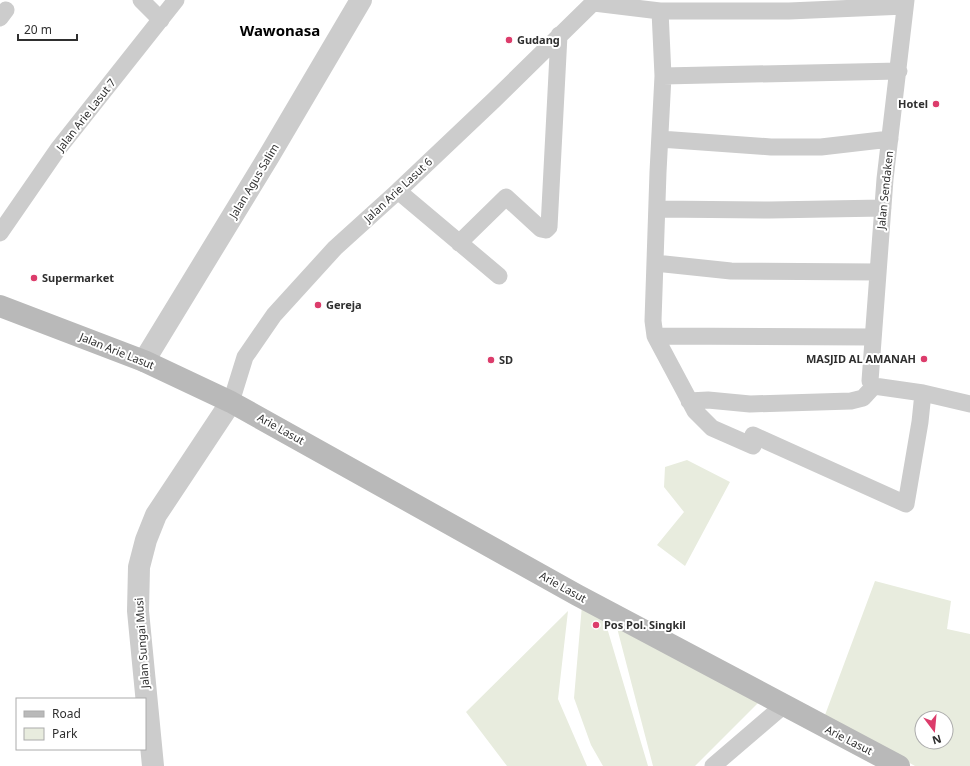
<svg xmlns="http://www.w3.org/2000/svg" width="970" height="766" font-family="'Noto Sans',sans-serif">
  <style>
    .green { fill: #e8ecde; fill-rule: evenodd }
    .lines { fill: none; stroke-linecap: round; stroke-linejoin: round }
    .minor { stroke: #ccc; stroke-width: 17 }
    .tertiary { stroke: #ccc; stroke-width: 22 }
    .secondary { stroke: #b9b9b9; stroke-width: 22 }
    .poi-dot { fill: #dc3c6b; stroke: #fff; stroke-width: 1.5 }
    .labels { text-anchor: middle; stroke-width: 4; stroke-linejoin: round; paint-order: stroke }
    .poi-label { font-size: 11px; font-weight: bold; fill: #2f2f2f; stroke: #fff; text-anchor: start }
    .street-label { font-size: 11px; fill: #2f2f2f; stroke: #fff }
    .district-label { font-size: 15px; font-weight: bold; fill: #000; stroke: #fff }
  </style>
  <rect width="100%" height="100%" fill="#fff"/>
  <path class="green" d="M687 460 730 482 685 566 657 545 684 512 664 487 665 467Z
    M875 581 951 601 947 629 970 634V766H915L825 715ZM922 718H946V742H922Z
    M582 605 605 621 648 766H603L591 745 574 698Z
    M568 611 558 699 587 766H507L466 712Z
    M616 624 758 703 695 766H653Z"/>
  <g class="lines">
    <path class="minor" d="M141 0 161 20
      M906 0 885 179 870 381 874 386 923 393 970 404
      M594 3 660 11H789L905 6
      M660 11 663 76 658 172 653 321 655 336 695 411 712 428 753 446
      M0 18 6 10
      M663 76 899 71
      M660 139 771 147H821L890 139
      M398 191 499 276
      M657 209 770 210 883 208
      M0 233 58 149 176 0
      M459 243 506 197 541 229 546 230 549 227 559 35
      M655 263 731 271 878 272
      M655 336 873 337
      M689 401 708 400 750 404 851 401 863 398 874 386
      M231 402 245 357 274 315 335 248 398 191 494 100 596 0
      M753 435 906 504 920 422 923 393
      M713 766 783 706"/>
    <path class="tertiary" d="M144 361 269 156 361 0
      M153 766 138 611 139 567 146 540 156 515 231 402"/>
    <path class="secondary" d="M0 306 144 361 231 402 577 595 899 766"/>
  </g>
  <g class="poi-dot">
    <circle cx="509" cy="40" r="4"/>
    <circle cx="936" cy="104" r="4"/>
    <circle cx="34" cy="278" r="4"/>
    <circle cx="318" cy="305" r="4"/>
    <circle cx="924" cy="359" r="4"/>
    <circle cx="491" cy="360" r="4"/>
    <circle cx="596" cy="625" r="4"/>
  </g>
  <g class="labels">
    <g class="poi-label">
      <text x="517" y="44">Gudang</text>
      <text x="928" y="108" text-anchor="end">Hotel</text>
      <text x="42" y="282">Supermarket</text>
      <text x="326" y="309">Gereja</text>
      <text x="916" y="363" text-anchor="end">MASJID AL AMANAH</text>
      <text x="499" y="364">SD</text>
      <text x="604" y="629">Pos Pol. Singkil</text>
    </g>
    <g class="street-label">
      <text transform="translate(86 115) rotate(-52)" y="4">Jalan Arie Lasut 7</text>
      <text transform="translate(254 181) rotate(-59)" y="4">Jalan Agus Salim</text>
      <text transform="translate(398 190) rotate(-43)" y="4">Jalan Arie Lasut 6</text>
      <text transform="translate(885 190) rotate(-84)" y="4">Jalan Sendaken</text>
      <text transform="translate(117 351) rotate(22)" y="4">Jalan Arie Lasut</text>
      <text transform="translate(281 429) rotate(29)" y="4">Arie Lasut</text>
      <text transform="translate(563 587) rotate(29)" y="4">Arie Lasut</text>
      <text transform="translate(142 643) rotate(-94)" y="4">Jalan Sungai Musi</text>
      <text transform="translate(849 740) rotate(27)" y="4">Arie Lasut</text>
    </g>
    <g class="district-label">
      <text x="280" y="36">Wawonasa</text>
    </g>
  </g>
  <rect x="16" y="698" width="130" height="52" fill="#ffffff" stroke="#acacac"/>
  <rect x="24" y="711" width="20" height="6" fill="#b9b9b9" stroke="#acacac"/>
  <text x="52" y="718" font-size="12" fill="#2f2f2f">Road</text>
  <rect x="24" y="728" width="20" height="12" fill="#e8ecde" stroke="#acacac"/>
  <text x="52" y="738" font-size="12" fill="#2f2f2f">Park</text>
  <g transform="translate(934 730) rotate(164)"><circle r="19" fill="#ffffff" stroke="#acacac"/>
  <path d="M0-3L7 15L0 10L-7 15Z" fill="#dc3c6b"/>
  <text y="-6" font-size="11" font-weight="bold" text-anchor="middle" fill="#2f2f2f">N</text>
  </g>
  <path d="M18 34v6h59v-6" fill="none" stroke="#2f2f2f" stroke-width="2"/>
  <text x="24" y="34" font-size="12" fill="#2f2f2f" stroke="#ffffff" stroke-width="3" paint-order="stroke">20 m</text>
</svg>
